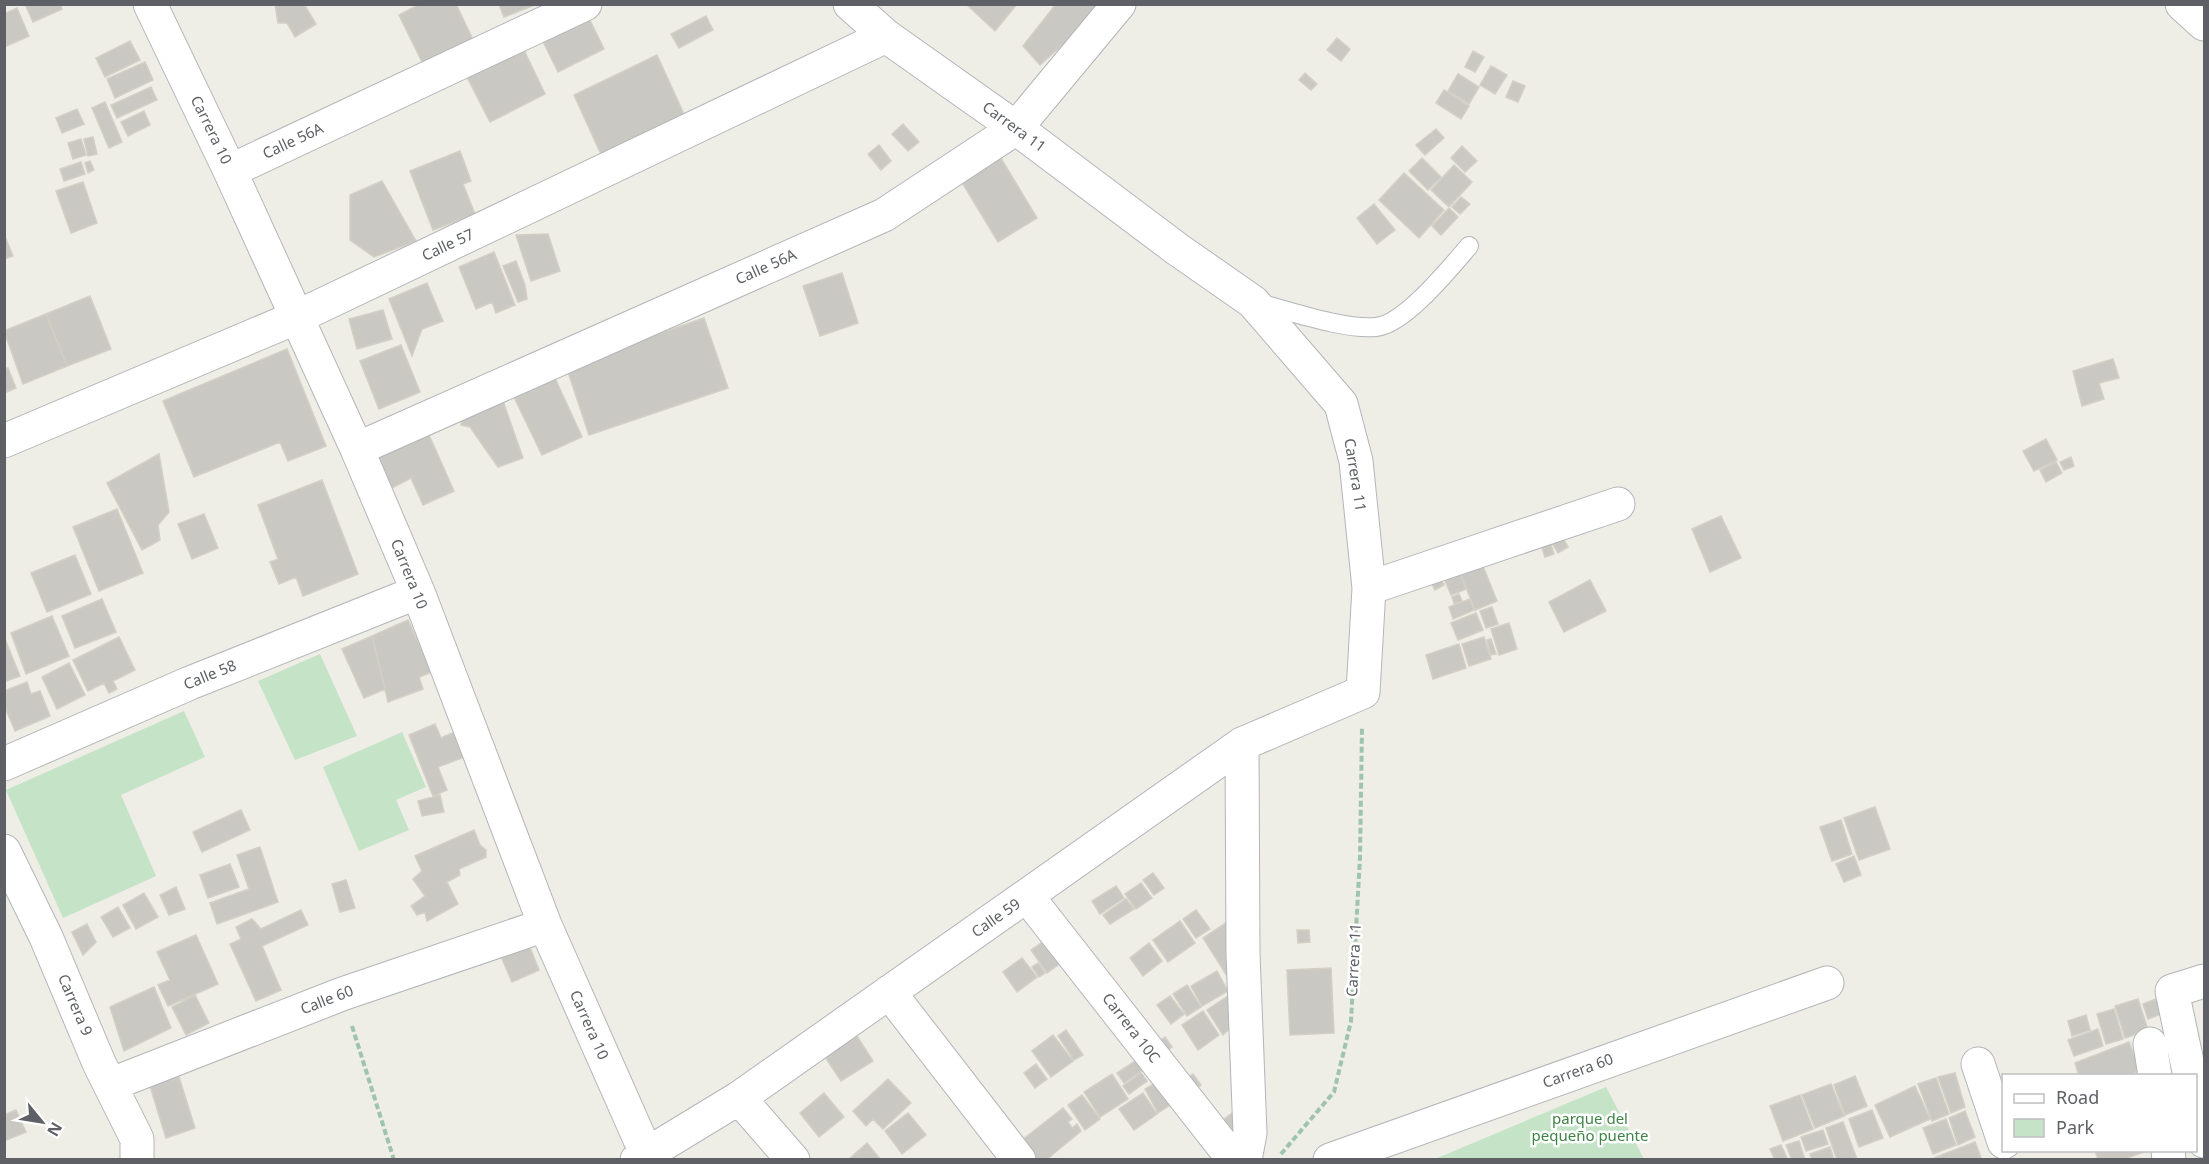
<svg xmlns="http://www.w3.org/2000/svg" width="2209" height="1164" font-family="'Noto Sans',sans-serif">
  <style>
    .green { fill: #c5e3c7 }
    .building { fill: #cac8c2; stroke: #d3cfc5; stroke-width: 1.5 }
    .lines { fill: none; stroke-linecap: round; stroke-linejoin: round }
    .lane-casing { stroke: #b3b5b9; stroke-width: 20 }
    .street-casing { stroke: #b3b5b9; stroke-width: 35 }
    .path { stroke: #9ec4ac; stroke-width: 4; stroke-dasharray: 6 3; stroke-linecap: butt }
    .lane { stroke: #fff; stroke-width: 18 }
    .street { stroke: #fff; stroke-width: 33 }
    .labels { text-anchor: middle; stroke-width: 5; stroke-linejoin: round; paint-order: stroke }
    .street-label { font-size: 15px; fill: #5e6065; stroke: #fff }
    .park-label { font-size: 15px; fill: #3e8345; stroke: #fff }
  </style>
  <rect width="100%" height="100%" fill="#eeede6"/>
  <path class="green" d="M320 654 357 736 295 760 258 681Z
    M184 711 205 757 121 795 156 876 63 918 6 790Z
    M402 732 426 787 396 800 409 830 359 851 323 767Z
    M1606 1087 1644 1159H1435Z"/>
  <path class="building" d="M25 4H60L62 9 33 22Z
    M275 4H304L316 24 295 37 287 23H278Z
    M420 4H456L475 44 425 68 399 15Z
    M499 4H537L504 17Z
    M966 4H1017L995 31Z
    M1056 4H1096L1102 9 1040 65 1023 46Z
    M17 8 29 36 4 47V14Z
    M584 8 604 49 558 72 538 31Z
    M706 16 713 30 679 48 671 34Z
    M1337 38 1350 49 1341 61 1327 50Z
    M130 41 140 60 105 77 96 58Z
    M523 48 545 94 490 122 467 77Z
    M1473 51 1484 57 1475 72 1465 67Z
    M657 55 688 123 605 163 574 95Z
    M145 62 153 80 115 98 107 79Z
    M1491 66 1507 75 1495 94 1480 85Z
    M1305 73 1317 84 1311 90 1299 80Z
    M1458 74 1479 87 1469 104 1448 91Z
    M1513 81 1525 86 1518 102 1506 97Z
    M151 87 157 100 117 118 111 105Z
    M1444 90 1469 106 1461 119 1436 103Z
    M105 102 122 142 109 148 92 108Z
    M77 109 84 124 62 133 56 118Z
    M144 111 150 125 128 136 121 122Z
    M903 124 919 142 908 151 892 134Z
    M1436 129 1444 138 1425 155 1416 145Z
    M93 137 97 154 88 156 84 139Z
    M81 139 86 155 73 159 68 143Z
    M879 145 891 161 881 170 868 154Z
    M1462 146 1477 161 1465 172 1451 158Z
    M460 151 471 181 463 184 475 214 433 230 410 171Z
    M999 155 1037 218 998 242 960 179Z
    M1422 158 1441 177 1428 190 1409 171Z
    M90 161 94 170 88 173 85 163Z
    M81 162 85 174 64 181 60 169Z
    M1454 165 1472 182 1449 207 1431 190Z
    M1404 173 1444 210 1419 238 1379 200Z
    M382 181 416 241 374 257 350 240V195Z
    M83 182 97 223 71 233 56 191Z
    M1461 197 1470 204 1460 214 1452 207Z
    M1374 204 1395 230 1377 244 1357 218Z
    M1449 208 1458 217 1441 235 1432 226Z
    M4 234 13 256 4 259Z
    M548 234 560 271 531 281 516 235Z
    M494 252 515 305 496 313 492 302 476 309 459 267Z
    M516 261 525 285 527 299 518 302 503 266Z
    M842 273 858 323 820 336 803 286Z
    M427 283 443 321 422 329 412 356 389 299Z
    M90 296 111 349 67 366 46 314Z
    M383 310 392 339 357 349 349 319Z
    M46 314 67 366 23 384 4 331Z
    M704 318 728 388 589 435 566 366Z
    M401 345 420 392 379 409 360 361Z
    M287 349 326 446 288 461 280 442 194 477 163 401Z
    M2113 359 2119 378 2099 383 2104 399 2082 406 2073 371Z
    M8 368 16 388 4 393V369Z
    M554 376 582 437 542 455 513 395Z
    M503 401 523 458 498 467 470 427 461 425 463 415Z
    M425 426 454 491 423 505 411 478 392 488 375 449Z
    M2046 439 2057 460 2034 471 2023 451Z
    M159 454 169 512 158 525 160 540 142 550 107 483Z
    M2071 457 2074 466 2064 470 2060 462Z
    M2056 462 2062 473 2046 482 2040 470Z
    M322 480 358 574 303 596 296 577 279 584 270 562 278 559 258 505Z
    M117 509 143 573 99 591 73 527Z
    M204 514 218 548 192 559 178 524Z
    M1721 516 1741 558 1710 572 1692 529Z
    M1562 537 1568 547 1558 553 1552 543Z
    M1550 542 1554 554 1545 557 1541 545Z
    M75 555 91 594 47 612 31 573Z
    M1479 556 1497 601 1475 610 1457 565Z
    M1456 564 1466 589 1451 595 1441 571Z
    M1438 573 1444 585 1435 590 1429 578Z
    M1590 580 1606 611 1564 632 1549 602Z
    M1459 594 1462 601 1454 603 1452 597Z
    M102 599 116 632 75 648 62 616Z
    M1470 599 1474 610 1453 619 1449 607Z
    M1492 607 1498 624 1486 628 1480 611Z
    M1476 613 1483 630 1458 640 1451 623Z
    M52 616 69 656 26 674 11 633Z
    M408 620 432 672 419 677 423 689 388 702 372 636Z
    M1509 623 1517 649 1499 655 1491 629Z
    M372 636 385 689 364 698 342 649Z
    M119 637 135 670 113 681 117 689 109 693 104 683 88 691 73 660Z
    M1484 637 1491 659 1469 666 1462 644Z
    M5 639 20 676 4 682V639Z
    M1491 639 1496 654 1491 655 1487 640Z
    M1459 644 1466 668 1433 679 1426 655Z
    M69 663 85 695 57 709 42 677Z
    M27 682 31 694 40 691 50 716 15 731 4 705V691Z
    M435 724 441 738 457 731 467 756 438 767 447 790 433 796 409 735Z
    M440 795 444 812 422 816 418 801Z
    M1875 807 1890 849 1859 860 1844 818Z
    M241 810 250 830 202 852 193 832Z
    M1841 820 1852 854 1832 861 1820 827Z
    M474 830 480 845 486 850V857L459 869 460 875 447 882 458 904 427 921 425 912 417 915 411 906 425 896 413 879 422 871 415 856Z
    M260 847 278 902 217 924 210 903 249 889 237 855Z
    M1854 856 1861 875 1844 882 1836 864Z
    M230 864 239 887 208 898 200 875Z
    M1153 873 1164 888 1154 895 1143 880Z
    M346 880 355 908 340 912 332 884Z
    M1141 883 1152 898 1136 909 1125 894Z
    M1116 886 1124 898 1100 914 1092 901Z
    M176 887 185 909 169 915 160 895Z
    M144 893 158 917 136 929 123 905Z
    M1126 899 1134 909 1110 924 1103 915Z
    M118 907 130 928 113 937 101 917Z
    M301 910 308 925 262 946 281 990 256 1001 230 944 241 939 236 927 252 919 261 929Z
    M1196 910 1210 929 1196 938 1183 919Z
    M1235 917 1234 987 1203 938Z
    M1180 921 1195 943 1168 962 1153 940Z
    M87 924 96 942 83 955 72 932Z
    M1297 930H1309L1310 942 1298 943Z
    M1054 934 1069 957 1047 973 1031 950Z
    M196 935 218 984 168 1006 158 985 170 980 157 952Z
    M527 940 539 970 512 982 499 952Z
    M1149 943 1162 961 1143 976 1130 958Z
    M1022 958 1037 977 1017 992 1003 972Z
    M1038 963 1045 973 1039 977 1032 967Z
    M1331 968 1334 1033 1290 1035 1287 970Z
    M1217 971 1228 991 1202 1006 1191 986Z
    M1187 985 1201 1007 1187 1016 1173 994Z
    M154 987 171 1028 124 1051 110 1007Z
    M1231 994 1240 1018 1223 1035 1207 1010Z
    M195 995 209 1023 186 1035 172 1007Z
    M1170 996 1184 1014 1171 1024 1157 1005Z
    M2138 999 2148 1030 2125 1038 2115 1006Z
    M2156 999 2161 1014 2148 1019 2143 1004Z
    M2114 1009 2123 1039 2106 1044 2097 1014Z
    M1203 1011 1219 1035 1198 1050 1182 1025Z
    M2086 1015 2090 1030 2072 1036 2068 1021Z
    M2098 1029 2103 1046 2074 1056 2068 1040Z
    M1066 1030 1083 1055 1074 1060 1058 1036Z
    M855 1033 873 1061 841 1081 823 1054Z
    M1053 1035 1073 1061 1051 1077 1032 1051Z
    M1165 1037 1172 1047 1158 1057 1151 1048Z
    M2129 1042 2140 1070 2127 1076H2079L2075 1063Z
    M1140 1058 1147 1067 1124 1083 1117 1073Z
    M1036 1064 1047 1079 1035 1088 1024 1073Z
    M1141 1073 1147 1081 1129 1094 1123 1086Z
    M1955 1073 1965 1107 1951 1113 1938 1077Z
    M1112 1074 1128 1099 1100 1117 1084 1092Z
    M1193 1074 1201 1085 1187 1095 1180 1083Z
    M1855 1076 1867 1106 1845 1115 1834 1085Z
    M179 1077 195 1128 166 1138 150 1086Z
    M1166 1077 1182 1097 1158 1113 1145 1089Z
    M1936 1078 1949 1114 1932 1121 1918 1084Z
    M888 1079 911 1103 883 1129 873 1119 866 1126 853 1111Z
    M1831 1084 1844 1116 1815 1128 1802 1095Z
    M1915 1086 1930 1119 1890 1137 1875 1105Z
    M824 1093 844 1117 819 1137 800 1113Z
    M1143 1093 1157 1114 1134 1130 1119 1109Z
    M1082 1095 1100 1119 1085 1130 1068 1105Z
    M1800 1095 1813 1129 1783 1141 1770 1106Z
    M1063 1108 1072 1119 1068 1122 1072 1128 1077 1124 1081 1131 1046 1160H1036L1021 1141Z
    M16 1110 26 1132 4 1141V1115Z
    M1872 1110 1883 1138 1859 1147 1849 1119Z
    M1965 1111 1975 1137 1958 1145 1949 1118Z
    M908 1113 926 1135 902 1154 885 1131Z
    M1232 1113 1244 1129 1229 1140 1218 1124Z
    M1946 1119 1956 1145 1933 1154 1923 1128Z
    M1843 1122 1857 1159 1854 1160H1837L1826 1128Z
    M1823 1130 1828 1144 1806 1151 1801 1137Z
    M1799 1141 1805 1160H1792L1786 1145Z
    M1975 1142 1982 1160H1935L1934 1158Z
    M867 1143 881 1160H848Z
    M1781 1145 1788 1160H1775L1770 1149Z
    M1830 1147 1834 1160H1812L1810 1154Z
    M2095 1150H2149L2122 1160H2098Z"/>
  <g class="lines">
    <g class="lane-casing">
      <path id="lane" d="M1258 303C1290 311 1344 330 1376 327 1404 325 1450 268 1469 246"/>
    </g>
    <g class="street-casing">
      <path id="street" d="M150 4 230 171 357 449 418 592 545 925 646 1153
        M2182 4 2204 24
        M230 171 585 4
        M4 441 295 318 886 36
        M357 449 884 215 1016 128 1119 4
        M1369 588 1618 504
        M1242 744 1243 954 1250 1133 1245 1160
        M4 764 190 683 418 592
        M4 851 46 937 99 1063 137 1139V1160
        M1027 896 1234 1160
        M889 992 1019 1160
        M2150 1044 2155 1076
        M1978 1064 2004 1142
        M2190 1076 2172 991 2204 981
        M112 1084 342 994 545 925
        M739 1098 793 1160
        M2196 1099 2204 1141
        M2168 1150 2169 1160
        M637 1160 739 1098 1242 744 1363 692 1369 588 1356 461 1341 404 1253 302 1177 249 1016 128 886 36 850 4
        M1330 1160 1827 983"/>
    </g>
    <path class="path" d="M352 1026 394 1160
      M1281 1154 1334 1092 1351 1021 1360 857 1362 728"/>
    <use href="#lane" class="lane"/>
    <use href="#street" class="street"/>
  </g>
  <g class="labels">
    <g class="street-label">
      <text transform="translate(1014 127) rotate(36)" y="5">Carrera 11</text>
      <text transform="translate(211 130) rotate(64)" y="5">Carrera 10</text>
      <text transform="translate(293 141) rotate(-25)" y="5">Calle 56A</text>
      <text transform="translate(448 245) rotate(-25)" y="5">Calle 57</text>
      <text transform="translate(766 267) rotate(-24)" y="5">Calle 56A</text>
      <text transform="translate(1355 475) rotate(81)" y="5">Carrera 11</text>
      <text transform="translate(409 574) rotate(68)" y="5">Carrera 10</text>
      <text transform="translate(210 675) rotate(-22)" y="5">Calle 58</text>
      <text transform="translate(996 918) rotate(-35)" y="5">Calle 59</text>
      <text transform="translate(1354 960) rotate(-87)" y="5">Carrera 11</text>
      <text transform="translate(327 1000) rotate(-21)" y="5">Calle 60</text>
      <text transform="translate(75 1005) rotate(67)" y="5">Carrera 9</text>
      <text transform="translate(589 1025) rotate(66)" y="5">Carrera 10</text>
      <text transform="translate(1131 1028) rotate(52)" y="5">Carrera 10C</text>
      <text transform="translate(1578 1071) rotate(-20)" y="5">Carrera 60</text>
    </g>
    <g class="park-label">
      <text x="1590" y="1124">parque del<tspan x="1590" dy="17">pequeño puente</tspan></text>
    </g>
  </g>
  <rect width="2209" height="1164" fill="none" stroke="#5e6065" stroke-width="12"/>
  <rect x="2002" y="1074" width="195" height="78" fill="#ffffff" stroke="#bfbfc1" stroke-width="1.5"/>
  <rect x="2014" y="1094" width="30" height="9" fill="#ffffff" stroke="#bfbfc1" stroke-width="1.5"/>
  <text x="2056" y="1104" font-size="18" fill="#5e6065">Road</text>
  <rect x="2014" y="1119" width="30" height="18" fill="#c5e3c7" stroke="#bfbfc1" stroke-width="1.5"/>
  <text x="2056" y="1134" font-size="18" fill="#5e6065">Park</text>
  <g transform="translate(42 1122) rotate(120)" stroke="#ffffff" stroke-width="4.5" paint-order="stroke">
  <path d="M0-4.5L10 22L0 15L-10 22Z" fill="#5e6065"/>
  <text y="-9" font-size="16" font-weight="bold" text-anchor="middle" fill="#5e6065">N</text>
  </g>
</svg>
